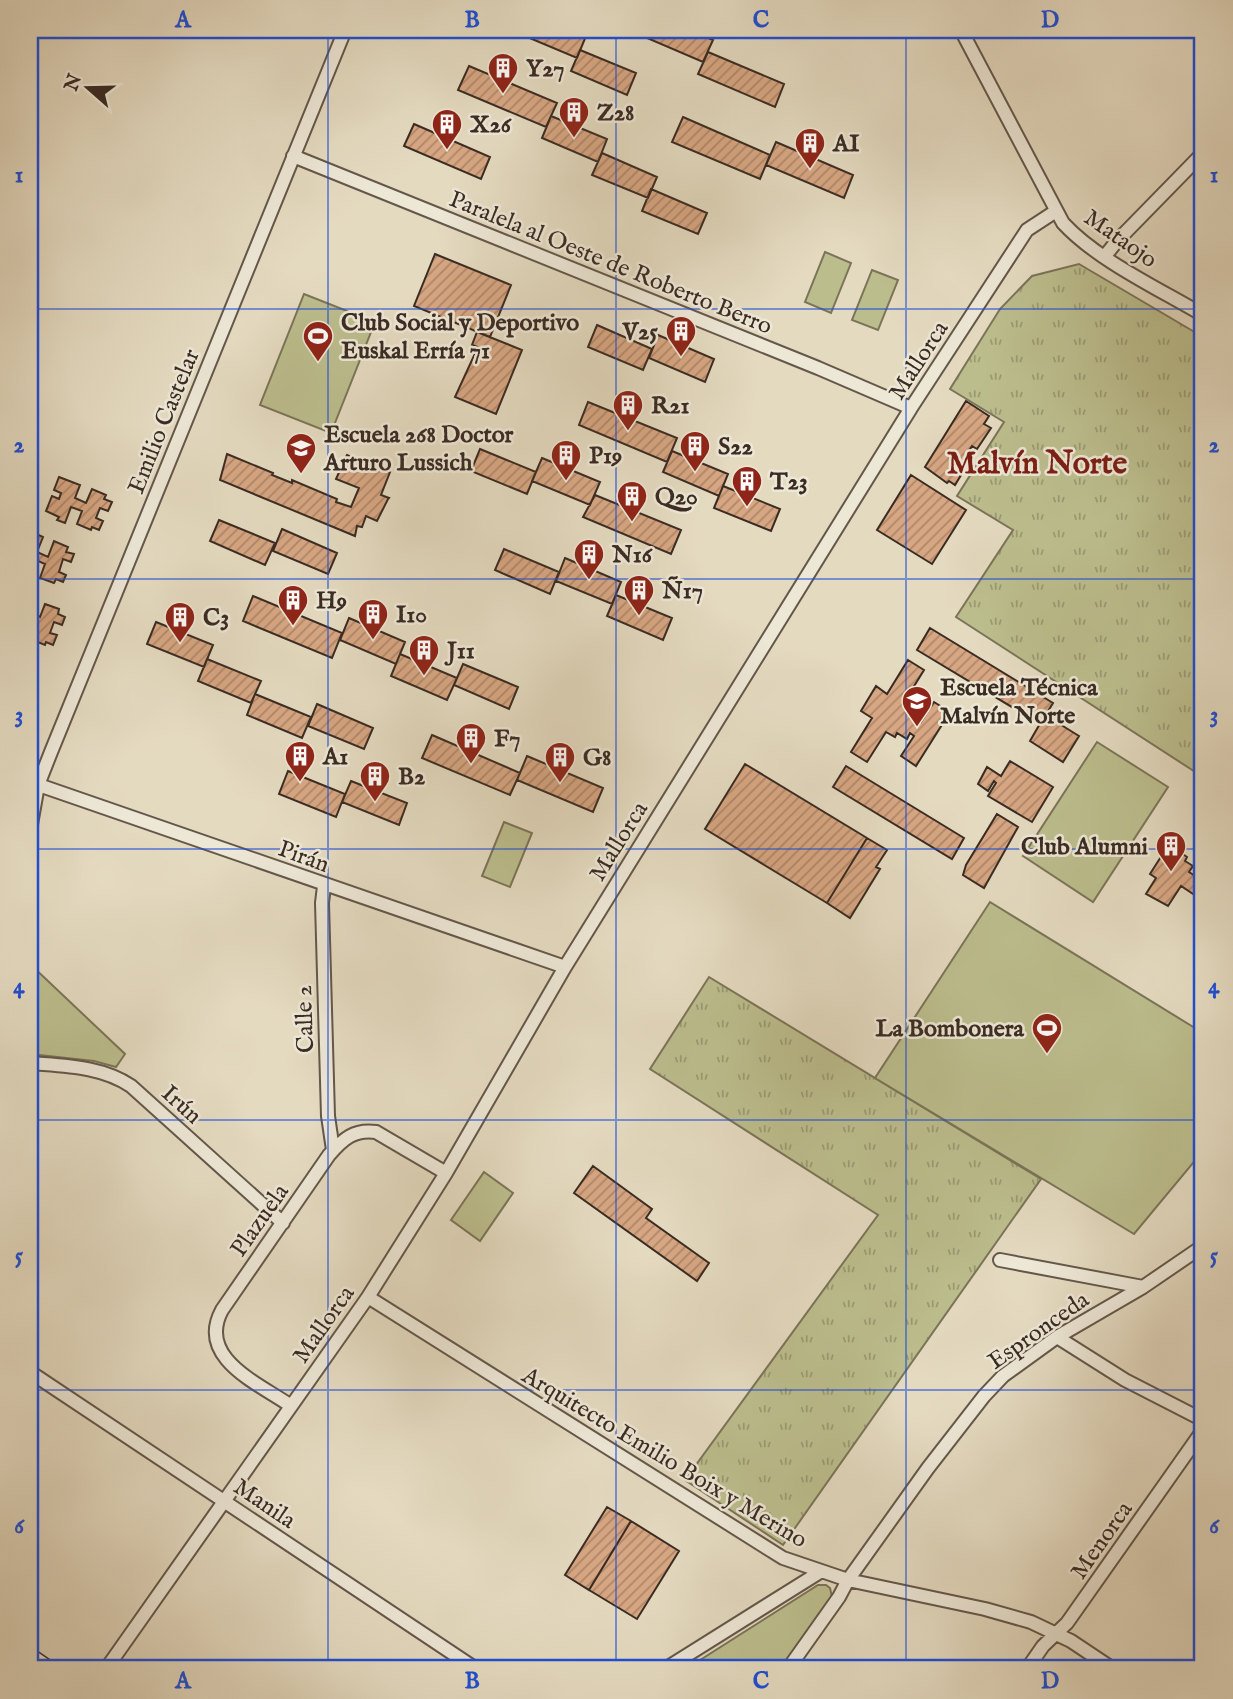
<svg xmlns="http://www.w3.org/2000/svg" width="1233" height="1699" font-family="'IM FELL English',serif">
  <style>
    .grass { fill: url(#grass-tufts); stroke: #7b7458; stroke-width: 2 }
    .park { fill: #bcbd8d; stroke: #7b7458; stroke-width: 2 }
    .building { fill: url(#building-hatch); stroke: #3a2b23; stroke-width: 2 }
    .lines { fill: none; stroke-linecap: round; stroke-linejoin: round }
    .street-casing { stroke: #64574a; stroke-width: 16 }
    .secondary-casing { stroke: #3a2b23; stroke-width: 21 }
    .street { stroke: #ede7d6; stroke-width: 12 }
    .secondary { stroke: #ede7d6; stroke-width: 18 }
    .grid { fill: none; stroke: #1d4ed8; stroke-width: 2; stroke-opacity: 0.55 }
    .labels { text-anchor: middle; stroke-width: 5; stroke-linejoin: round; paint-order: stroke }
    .poi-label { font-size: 24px; font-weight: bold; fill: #3a2b23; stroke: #ede7d6; text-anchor: start }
    .street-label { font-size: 24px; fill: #3a2b23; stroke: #ede7d6 }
    .district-label { font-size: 32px; font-weight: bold; fill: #7a1f14; stroke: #ede7d6 }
    .neatline { fill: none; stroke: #1d4ed8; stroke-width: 2.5 }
    .grid-label { font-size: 23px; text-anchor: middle; font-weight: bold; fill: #1d4ed8 }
  </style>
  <defs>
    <pattern id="grass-tufts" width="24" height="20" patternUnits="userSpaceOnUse" patternTransform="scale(1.75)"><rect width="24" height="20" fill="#bcbd8d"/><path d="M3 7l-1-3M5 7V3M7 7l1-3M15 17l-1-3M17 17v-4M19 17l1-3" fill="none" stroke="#9a9a73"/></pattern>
    <pattern id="building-hatch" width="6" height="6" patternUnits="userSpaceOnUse" patternTransform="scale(1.75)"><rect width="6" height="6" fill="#d7a682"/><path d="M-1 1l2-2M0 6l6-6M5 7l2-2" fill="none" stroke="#af876a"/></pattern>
  </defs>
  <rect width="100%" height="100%" fill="#e4dac0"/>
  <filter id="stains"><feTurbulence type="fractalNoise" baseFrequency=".00286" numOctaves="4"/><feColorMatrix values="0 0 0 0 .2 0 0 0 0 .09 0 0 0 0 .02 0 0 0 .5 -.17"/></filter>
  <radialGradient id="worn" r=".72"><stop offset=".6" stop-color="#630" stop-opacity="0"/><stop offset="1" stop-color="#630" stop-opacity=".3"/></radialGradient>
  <path class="grass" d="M1079 264 1203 337V777L956 617 1013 530 957 496 1004 422 950 389 1000 309 1032 276Z
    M709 977 1041 1179 783 1545 685 1480 878 1215 650 1069Z"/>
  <path class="park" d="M825 252 851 263 831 313 805 302Z
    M872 270 898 280 878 330 852 320Z
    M304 294 375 322 331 433 260 405Z
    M1097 742 1168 787 1093 902 1023 856Z
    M504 822 532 833 510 887 482 876Z
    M990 902 1203 1033V1151L1134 1234 875 1078Z
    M30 964 125 1054 116 1067 94 1061 30 1054Z
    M484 1172 513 1193 480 1241 451 1220Z
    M818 1585H826L830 1588 832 1597 783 1669H686Z"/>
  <path class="building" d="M522 30H570L586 36 577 58 520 34Z
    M650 30H689L713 40 703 62 647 38Z
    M580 50 636 73 627 95 571 71Z
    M708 52 784 84 775 107 698 74Z
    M469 66 557 103 546 127 458 90Z
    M551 116 607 139 598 162 542 138Z
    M683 117 770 155 760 179 672 142Z
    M414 124 490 157 481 179 404 146Z
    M776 142 853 175 844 198 766 165Z
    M602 153 657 177 648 198 592 175Z
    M651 189 707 213 698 234 642 211Z
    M435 254 511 285 490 337 414 306Z
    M597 325 652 349 643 370 588 347Z
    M477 332 522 350 496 414 455 397 478 347 472 345Z
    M658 335 714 359 705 382 649 358Z
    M966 401 989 416 984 424 991 428 977 449 972 446 962 462 967 465 955 485 949 481 947 483 925 467Z
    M588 402 677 438 667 462 579 425Z
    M480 449 536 472 527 494 471 471Z
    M672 451 728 474 719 496 663 472Z
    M227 454 273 473 272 475 292 483V480L337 499 336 502 351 507 359 488 336 479 347 455 390 472 381 495 389 498 388 499 377 521 366 516 362 527 357 526 355 536 220 480Z
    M542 458 600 482 590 505 532 481Z
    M911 475 966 510 932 564 877 530Z
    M59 477 80 485 75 498 86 503 92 489 106 495 104 499 112 502 108 511 100 508 96 518 103 521 99 530 92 527 91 530 77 524 82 511 71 507 65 523 57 520 59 517 46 511 52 496 59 499 61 493 54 490Z
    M723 486 780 509 771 531 714 508Z
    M595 495 681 530 671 554 583 517Z
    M219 520 275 543 265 565 210 541Z
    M282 529 337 553 328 574 273 551Z
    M30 531 43 537 37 552 48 557 54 541 68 547 66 552 74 554 71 562 63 559 59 572 66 575 63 582 56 579 54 583 40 578 45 564 34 559 30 570Z
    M504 549 559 572 550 594 495 570Z
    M565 558 621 582 612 604 556 581Z
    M616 595 672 618 663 640 607 616Z
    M253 596 342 633 332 658 243 621Z
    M45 604 59 609 58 614 65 617 62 625 54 622 50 633 57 635 53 645 46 642 45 645 30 639 35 626 30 623V613L40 617Z
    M349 618 405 642 396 664 340 640Z
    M156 622 213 645 204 667 147 644Z
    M930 628 1053 703 1040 724 917 650Z
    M400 654 457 678 447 700 391 676Z
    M207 659 261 681 251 703 198 681Z
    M908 660 924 670 903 704 921 715 918 720 921 722 934 702 950 712 916 766 901 756 914 736 910 733 907 739 897 733 895 737 886 732 867 762 851 752 872 718 861 711 876 686 887 694Z
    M463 664 518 687 509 709 454 685Z
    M255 694 311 717 302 738 247 715Z
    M317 704 373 728 364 749 308 726Z
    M1045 715 1079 736 1063 762 1030 741Z
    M432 735 520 773 510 795 422 758Z
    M527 756 603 788 593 812 517 780Z
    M1010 761 1053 787 1032 822 988 796 996 783 994 781 988 791 978 784 987 767 1001 776Z
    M745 764 867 838 827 903 705 829Z
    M846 766 964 838 952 859 833 787Z
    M288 771 345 794 336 817 279 794Z
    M351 781 407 803 399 825 342 802Z
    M997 814 1018 827 984 888 963 875 966 865Z
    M867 838 887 850 876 867 880 869 850 918 827 903Z
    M1171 841 1179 846 1177 850 1187 857 1185 861 1193 866 1189 872 1203 881 1202 900 1181 886 1168 906 1146 894 1156 878 1150 874Z
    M593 1166 652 1209 646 1218 709 1263 697 1281 574 1193Z
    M607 1507 631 1521 589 1590 565 1575Z
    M631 1521 679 1551 637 1619 589 1590Z"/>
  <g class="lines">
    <g class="street-casing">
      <path id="street" d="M961 30 1063 223C1097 260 1159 289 1203 315
        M293 156 818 368 911 408
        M1105 256 1117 241 1203 153
        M30 782 565 967
        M30 830 38 785 51 752 345 30
        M324 886 322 903 328 1116 333 1150
        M30 1063C65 1066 101 1066 131 1086L283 1223
        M1000 1260 1143 1287
        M368 1297 783 1558 848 1580 985 1609 1031 1622 1071 1641 1113 1669
        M1057 1337 1125 1380 1203 1420
        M30 1372 476 1669
        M291 1406C258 1383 196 1358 222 1310L329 1155C343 1139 354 1129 376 1132L446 1173
        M106 1669 368 1297 446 1173 565 967 911 408 1027 230 1056 211
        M665 1669 820 1572
        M788 1669 839 1597 848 1580 928 1468 984 1396 1003 1376 1057 1337 1143 1287 1203 1246
        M1027 1669 1043 1646 1067 1623 1203 1430"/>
    </g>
    <g class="secondary-casing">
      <path id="secondary" d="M30 1658 46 1669"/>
    </g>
    <use href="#street" class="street"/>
    <use href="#secondary" class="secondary"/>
  </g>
  <path class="grid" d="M328 30V1669M616 30V1669M906 30V1669M30 309H1203M30 579H1203M30 849H1203M30 1120H1203M30 1390H1203"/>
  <defs>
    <g id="building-pin" transform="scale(1.575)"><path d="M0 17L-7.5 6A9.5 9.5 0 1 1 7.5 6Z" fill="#8f2418" stroke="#ede7d6"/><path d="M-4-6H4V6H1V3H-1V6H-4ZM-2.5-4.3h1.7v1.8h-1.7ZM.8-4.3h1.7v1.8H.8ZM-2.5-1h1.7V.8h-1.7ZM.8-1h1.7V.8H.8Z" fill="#fff"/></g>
    <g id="stadium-pin" transform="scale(1.575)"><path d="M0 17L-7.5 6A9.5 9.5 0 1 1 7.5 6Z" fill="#8f2418" stroke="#ede7d6"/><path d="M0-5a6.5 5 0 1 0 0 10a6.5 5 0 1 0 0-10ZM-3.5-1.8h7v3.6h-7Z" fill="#fff"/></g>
    <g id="school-pin" transform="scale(1.575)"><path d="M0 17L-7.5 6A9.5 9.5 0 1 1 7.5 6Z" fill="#8f2418" stroke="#ede7d6"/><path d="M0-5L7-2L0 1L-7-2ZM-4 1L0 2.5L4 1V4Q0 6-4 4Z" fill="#fff"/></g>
  </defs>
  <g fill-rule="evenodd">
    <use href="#building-pin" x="503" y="68"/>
    <use href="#building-pin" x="574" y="112"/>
    <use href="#building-pin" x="447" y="124"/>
    <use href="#building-pin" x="810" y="143"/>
    <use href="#building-pin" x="681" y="331"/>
    <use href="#stadium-pin" x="318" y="336"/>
    <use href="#building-pin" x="628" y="405"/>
    <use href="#building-pin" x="695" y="446"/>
    <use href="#school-pin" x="301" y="448"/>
    <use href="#building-pin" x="566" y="455"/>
    <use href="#building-pin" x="747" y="481"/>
    <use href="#building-pin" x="632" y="496"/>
    <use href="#building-pin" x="589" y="554"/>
    <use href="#building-pin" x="639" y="590"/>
    <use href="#building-pin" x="293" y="600"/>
    <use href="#building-pin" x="373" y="614"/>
    <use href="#building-pin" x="180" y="617"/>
    <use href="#building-pin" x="424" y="650"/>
    <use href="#school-pin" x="917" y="701"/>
    <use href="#building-pin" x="471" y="738"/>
    <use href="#building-pin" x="300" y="756"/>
    <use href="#building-pin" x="560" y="757"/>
    <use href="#building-pin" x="375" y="776"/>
    <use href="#building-pin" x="1171" y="846"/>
    <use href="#stadium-pin" x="1047" y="1028"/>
  </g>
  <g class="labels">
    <g class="poi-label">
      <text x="526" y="76">Y27</text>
      <text x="597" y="120">Z28</text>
      <text x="470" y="132">X26</text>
      <text x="833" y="151">AI</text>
      <text x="341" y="330">Club Social y Deportivo<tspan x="341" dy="28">Euskal Erría 71</tspan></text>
      <text x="658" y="339" text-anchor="end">V25</text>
      <text x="651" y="413">R21</text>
      <text x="324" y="442">Escuela 268 Doctor<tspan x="324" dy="28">Arturo Lussich</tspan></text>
      <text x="718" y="454">S22</text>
      <text x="589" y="463">P19</text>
      <text x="770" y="489">T23</text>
      <text x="655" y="504">Q20</text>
      <text x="612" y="562">N16</text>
      <text x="662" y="598">Ñ17</text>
      <text x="316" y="608">H9</text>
      <text x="396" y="622">I10</text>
      <text x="203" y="625">C3</text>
      <text x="447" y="658">J11</text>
      <text x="940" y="695">Escuela Técnica<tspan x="940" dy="28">Malvín Norte</tspan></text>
      <text x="494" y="746">F7</text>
      <text x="323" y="764">A1</text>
      <text x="583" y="765">G8</text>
      <text x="398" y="784">B2</text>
      <text x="1148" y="854" text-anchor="end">Club Alumni</text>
      <text x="1024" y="1036" text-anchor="end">La Bombonera</text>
    </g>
    <g class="street-label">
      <text transform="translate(1121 238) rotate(35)" y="8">Mataojo</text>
      <text transform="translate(611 262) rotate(22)" y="8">Paralela al Oeste de Roberto Berro</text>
      <text transform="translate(918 360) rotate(-57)" y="8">Mallorca</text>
      <text transform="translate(163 421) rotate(-68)" y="8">Emilio Castelar</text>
      <text transform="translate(618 841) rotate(-58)" y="8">Mallorca</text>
      <text transform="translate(304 856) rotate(20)" y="8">Pirán</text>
      <text transform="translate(304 1019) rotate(-92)" y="8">Calle 2</text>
      <text transform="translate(182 1104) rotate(42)" y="8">Irún</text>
      <text transform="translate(259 1220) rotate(-55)" y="8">Plazuela</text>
      <text transform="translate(323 1324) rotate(-55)" y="8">Mallorca</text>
      <text transform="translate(1038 1330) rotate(-35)" y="8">Espronceda</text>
      <text transform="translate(665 1457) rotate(31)" y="8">Arquitecto Emilio Boix y Merino</text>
      <text transform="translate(265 1503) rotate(34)" y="8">Manila</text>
      <text transform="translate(1101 1540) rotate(-55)" y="8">Menorca</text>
    </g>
    <g class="district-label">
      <text x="1037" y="473">Malvín Norte</text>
    </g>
  </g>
  <rect width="1233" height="1699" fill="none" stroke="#e4dac0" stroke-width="77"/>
  <g transform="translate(88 88) rotate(290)" stroke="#ede7d6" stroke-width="5" paint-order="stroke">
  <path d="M0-5L12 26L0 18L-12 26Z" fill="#3a2b23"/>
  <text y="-10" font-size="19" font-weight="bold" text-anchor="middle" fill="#3a2b23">N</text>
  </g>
  <rect x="38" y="38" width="1156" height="1622" class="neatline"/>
  <g class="grid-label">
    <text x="183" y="27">A</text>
    <text x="472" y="27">B</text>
    <text x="761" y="27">C</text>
    <text x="1050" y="27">D</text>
    <text x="19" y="182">1</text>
    <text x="1214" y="182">1</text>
    <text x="19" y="452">2</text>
    <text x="1214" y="452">2</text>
    <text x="19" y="722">3</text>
    <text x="1214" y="722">3</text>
    <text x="19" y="993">4</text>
    <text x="1214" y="993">4</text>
    <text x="19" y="1263">5</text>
    <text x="1214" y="1263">5</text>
    <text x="19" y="1533">6</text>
    <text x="1214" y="1533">6</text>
    <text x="183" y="1688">A</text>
    <text x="472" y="1688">B</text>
    <text x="761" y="1688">C</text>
    <text x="1050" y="1688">D</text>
  </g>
  <rect width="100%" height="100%" filter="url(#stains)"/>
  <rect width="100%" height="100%" fill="url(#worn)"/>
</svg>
